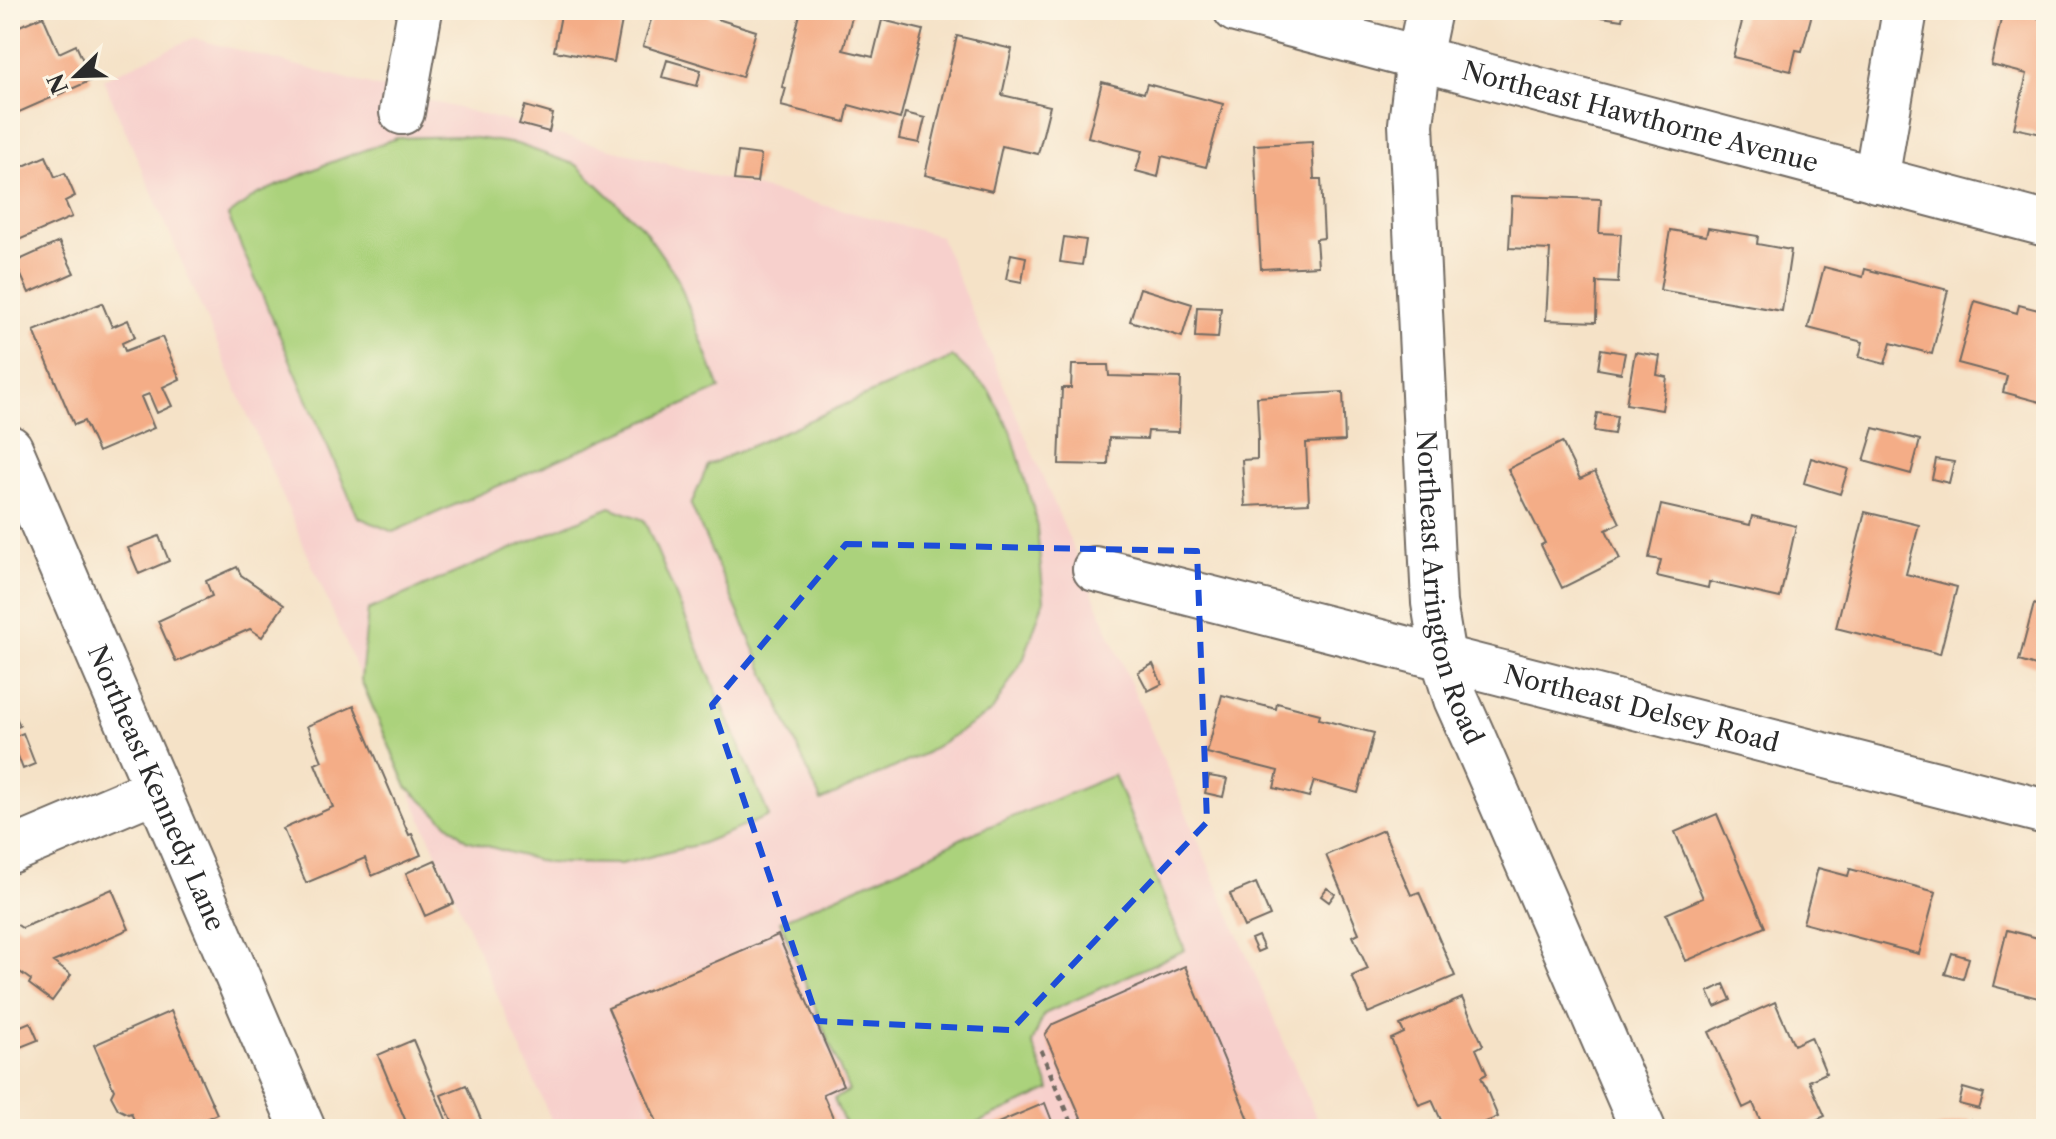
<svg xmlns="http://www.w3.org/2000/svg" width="2056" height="1139" font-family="'Libre Caslon Text',serif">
  <rect width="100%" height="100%" fill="#fcf5e5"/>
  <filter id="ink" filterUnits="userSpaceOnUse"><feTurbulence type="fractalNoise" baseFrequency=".0125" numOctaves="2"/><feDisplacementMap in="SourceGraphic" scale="16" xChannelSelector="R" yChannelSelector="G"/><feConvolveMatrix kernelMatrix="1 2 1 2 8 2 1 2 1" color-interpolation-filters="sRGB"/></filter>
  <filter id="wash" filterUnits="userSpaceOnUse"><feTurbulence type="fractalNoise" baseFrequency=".006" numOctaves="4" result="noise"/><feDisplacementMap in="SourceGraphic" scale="32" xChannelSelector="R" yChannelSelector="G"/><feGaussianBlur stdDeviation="1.8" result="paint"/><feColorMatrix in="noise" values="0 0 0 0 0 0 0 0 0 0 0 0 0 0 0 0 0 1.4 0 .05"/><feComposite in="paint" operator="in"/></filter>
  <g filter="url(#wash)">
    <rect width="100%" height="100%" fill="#f5e2c7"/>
    <!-- built -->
    <path fill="#f7d0cc" d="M193 38 940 236 1321 1129H555L103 79Z"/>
    <!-- green -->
    <path fill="#abd27c" stroke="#6b7e54" stroke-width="2" d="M461 136 517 144 577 165 643 228 677 277 720 389 393 532 358 517 228 216 256 195 324 165 397 138Z
      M953 357 989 390 1012 434 1036 518 1044 600 1024 658 992 711 924 754 821 801 691 505 708 465Z
      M610 507 644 520 769 816 700 844 621 864 547 863 466 840 407 787 361 680 368 610Z
      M1114 775 1185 950 1044 1014 1032 1043 1050 1090 964 1129H847L834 1099 849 1091 780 921 930 855 966 836Z"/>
    <g id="blocks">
      <!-- building -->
      <path fill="#f4ad87" d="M544 10H624L614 62 554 51 561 15 544 11Z
        M654 10H710L708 16 756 31 742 77 643 46Z
        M801 10H854L843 50 873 57 882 20 923 30 900 119 849 105 845 122 781 106 786 88 782 87Z
        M1570 10H1624L1622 20 1569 12Z
        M1745 10H1813L1802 51 1796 50 1791 71 1733 57Z
        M2003 10 2046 20V135L2014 128 2027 74 1991 65Z
        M43 16 59 53 76 45 92 80 10 116V30Z
        M957 36 1012 49 1002 95 1050 106 1038 154 1002 146 992 191 925 175Z
        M667 60 701 70 697 86 662 77Z
        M1102 82 1144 93 1147 84 1223 104 1206 167 1162 156 1158 177 1136 171 1142 151 1088 137Z
        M525 106 553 114 549 132 519 124Z
        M905 113 925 118 919 143 899 139Z
        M1312 142 1314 179H1321L1324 238 1316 239 1318 266 1261 269 1254 145Z
        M738 152 761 155 757 182 734 180Z
        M46 156 55 177 65 173 75 196 65 201 72 217 14 242 10 234V172Z
        M1512 196 1601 199 1599 233 1621 234 1618 283 1597 282 1596 322 1546 320 1550 250 1509 248Z
        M1708 228 1758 236 1757 244 1791 250 1782 311 1660 290 1670 230 1706 236Z
        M1064 237 1086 240 1082 265 1060 262Z
        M59 242 74 273 29 293 15 262Z
        M1011 254 1026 257 1022 282 1006 279Z
        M1824 267 1863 277 1865 269 1948 290 1932 354 1891 343 1885 364 1859 357 1863 342 1808 328Z
        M1140 288 1192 304 1182 337 1130 321Z
        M1975 301 2017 313 2019 305 2046 312V394L2044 403 2003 392 2007 376 1958 363Z
        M102 303 112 327 128 320 135 337 122 343 125 351 162 337 180 379 163 387 172 406 157 413 149 394 141 397 154 428 98 452 84 421 74 425 34 331Z
        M1197 307 1221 308 1218 338 1195 337Z
        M1601 349 1625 353 1621 373 1598 369Z
        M1635 352 1660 356 1657 375 1667 377 1662 410 1626 404Z
        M1072 365H1108L1109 376 1181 378 1179 432 1148 431 1147 439 1109 438 1108 465 1059 464 1062 388H1071Z
        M1343 392 1345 441 1306 443 1309 503 1245 506 1242 460 1257 459V440H1259L1257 397Z
        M1597 413 1617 416 1614 434 1594 431Z
        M1874 428 1920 440 1911 474 1864 461Z
        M1562 442 1580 479 1595 472 1620 523 1606 530 1620 559 1562 588 1541 545 1545 543 1508 469Z
        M1811 458 1848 469 1840 494 1804 483Z
        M1936 459 1954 462 1949 483 1932 479Z
        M1661 505 1750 525 1752 516 1796 526 1780 598 1709 582 1708 588 1657 576 1661 560 1649 558Z
        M1865 512 1919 525 1906 574 1957 587 1940 654 1836 628Z
        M159 536 169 561 139 574 128 548Z
        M237 567 241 575 284 605 262 637 250 629 176 662 158 621 212 596 206 581Z
        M2034 604 2046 608V669L2019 661Z
        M1153 664 1162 684 1148 691 1138 672Z
        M1222 695 1276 709 1277 703 1320 714 1319 719 1374 733 1358 793 1314 781 1309 797 1274 788 1278 771 1207 753Z
        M10 704 20 726 10 730Z
        M354 706 409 835 412 834 421 855 372 876 365 858 306 883 283 829 333 807 315 764 322 761 307 726Z
        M23 733 35 764 23 769 11 738Z
        M1209 776 1227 779 1223 797 1205 793Z
        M1717 814 1765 927 1686 961 1666 914 1703 898 1675 832Z
        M1383 830 1411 895 1419 892 1455 976 1368 1013 1352 976 1368 969 1353 936 1359 933 1326 855Z
        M435 860 454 903 425 916 406 873Z
        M1818 868 1848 876 1850 869 1936 892 1919 954 1803 923Z
        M1256 883 1270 916 1244 927 1230 894Z
        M1327 888 1335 894 1329 902 1321 896Z
        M112 889 129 929 53 962 71 975 52 1001 29 984 31 980 10 965V920L22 928Z
        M2007 930 2046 940V1000L1993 986Z
        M778 935 843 1085 823 1094 838 1129H660L608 1008Z
        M1258 936 1264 949 1257 952 1251 939Z
        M1952 953 1969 958 1963 979 1945 974Z
        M1185 966 1253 1129H1086L1045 1035 1053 1024Z
        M1724 984 1731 1000 1715 1007 1708 992Z
        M1462 998 1483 1045 1476 1049 1487 1074 1481 1077 1498 1117 1469 1129H1445L1432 1100 1419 1105 1391 1039 1404 1033 1400 1025Z
        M1775 1002 1794 1045 1811 1037 1826 1073 1809 1081 1825 1116 1796 1129H1764L1753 1103 1743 1108 1709 1032Z
        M171 1011 217 1114 183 1129H138L131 1113 128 1114 118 1109 111 1096 114 1090 94 1045Z
        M30 1022 38 1040 18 1048 11 1030Z
        M413 1040 450 1129H409L378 1055Z
        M466 1085 485 1129H455L441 1095Z
        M1963 1088 1984 1094 1979 1109 1959 1104Z
        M1045 1103 1055 1129H984Z
        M1970 1120 1974 1129H1934V1128Z"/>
    </g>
  </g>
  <g filter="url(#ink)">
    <use href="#blocks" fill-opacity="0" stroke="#726b62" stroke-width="2"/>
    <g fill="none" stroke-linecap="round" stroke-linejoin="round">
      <defs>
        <g id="minor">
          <path id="s1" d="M1236 10 2046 224"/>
          <path id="s2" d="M1429 10 1419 58 1411 124 1434 603 1443 657 1456 699 1473 737 1643 1129"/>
          <path d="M402 112 420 10"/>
          <path d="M1876 180 1905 10"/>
          <path id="s3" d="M10 448 303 1129"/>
          <path id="s4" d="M1095 569 2046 812"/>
          <path d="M10 851 157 789"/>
        </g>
      </defs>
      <!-- minor casing -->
      <use href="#minor" stroke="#726b62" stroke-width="48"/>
      <!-- path -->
      <path stroke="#726b62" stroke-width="5" stroke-dasharray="6 6" stroke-linecap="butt" d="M1041 1050 1074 1129"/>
      <!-- minor -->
      <use href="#minor" stroke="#fff" stroke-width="44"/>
    </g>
  </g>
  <!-- marked area -->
  <path fill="none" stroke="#1d4ed8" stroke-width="6" stroke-dasharray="16 10" stroke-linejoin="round" d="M846 544 1197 551 1207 822 1011 1030 818 1021 712 705Z"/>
  <g text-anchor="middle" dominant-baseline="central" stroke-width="6" stroke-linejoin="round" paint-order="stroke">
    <!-- street labels -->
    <g font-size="26" fill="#2b2b2b" stroke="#fcf5e5">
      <text stroke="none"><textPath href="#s1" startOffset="418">Northeast Hawthorne Avenue</textPath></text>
      <text stroke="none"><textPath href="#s2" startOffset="582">Northeast Arrington Road</textPath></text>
      <text stroke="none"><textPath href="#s4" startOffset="564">Northeast Delsey Road</textPath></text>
      <text stroke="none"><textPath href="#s3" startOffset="370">Northeast Kennedy Lane</textPath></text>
    </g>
  </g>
  <!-- margin -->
  <rect width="2056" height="1139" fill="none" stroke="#fcf5e5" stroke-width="40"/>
  <!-- north arrow -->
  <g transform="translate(76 76) rotate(247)" stroke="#fcf5e5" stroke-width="6" paint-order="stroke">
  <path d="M0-6L14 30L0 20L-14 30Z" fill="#2b2b2b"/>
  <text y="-12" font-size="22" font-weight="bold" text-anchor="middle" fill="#2b2b2b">N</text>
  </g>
</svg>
